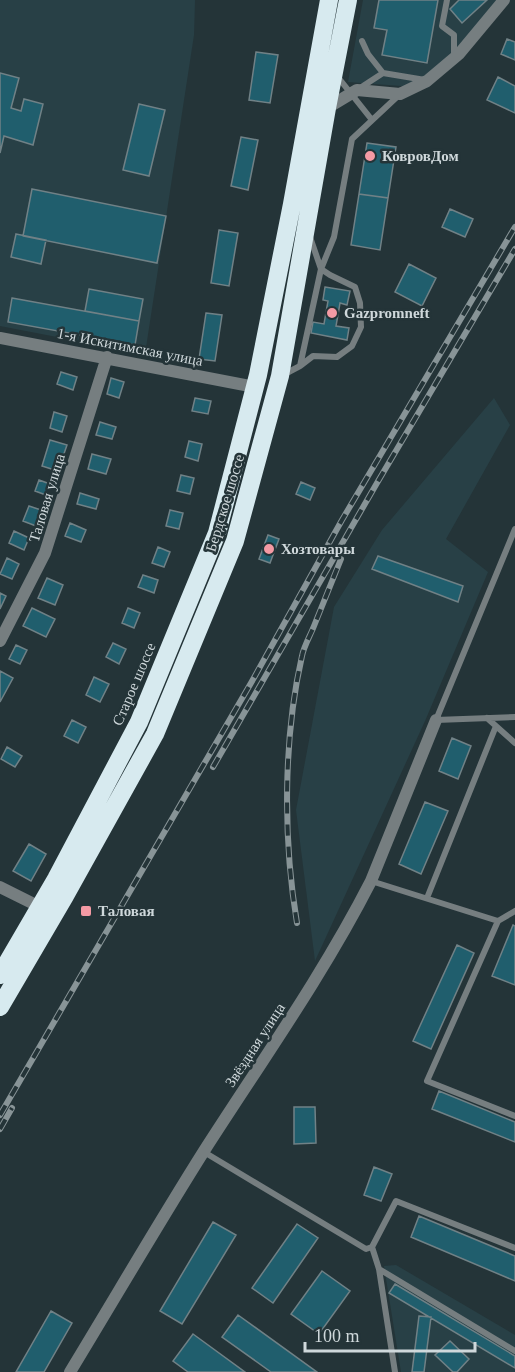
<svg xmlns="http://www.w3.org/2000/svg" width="515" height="1372" font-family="Georgia,serif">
  <rect width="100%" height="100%" fill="#243438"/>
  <!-- built -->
  <path fill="#284046" d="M0 0H195L194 35 145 354 0 326Z
    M363 0H509L428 88 348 82Z
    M494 398 510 425 446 539 488 572 425 721 315 961 296 810 334 607 382 530Z
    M396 1265 515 1335V1372H401L384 1266Z"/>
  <!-- building -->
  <path fill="#205e6d" stroke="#708186" stroke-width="1.5" d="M379 0H438L427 63 382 55 387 30 374 28Z
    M459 0H487L462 23 450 9Z
    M507 39 515 42V60L501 54Z
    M256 52 278 55 270 103 249 100Z
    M0 73 19 78 11 108 21 111 24 99 43 104 33 145 4 136 0 153Z
    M498 77 515 86V113L487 100Z
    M139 104 165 110 149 176 123 170Z
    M241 137 258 140 248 190 231 186Z
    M367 143 396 147 388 198 359 194Z
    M32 189 166 216 157 263 23 236Z
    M359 194 388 198 380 250 351 245Z
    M450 209 473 219 465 237 442 227Z
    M219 230 238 233 229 286 211 283Z
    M16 234 46 240 41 264 11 257Z
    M409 264 436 278 422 306 395 292Z
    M325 287 350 291 347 305 340 303 336 326 349 328 347 340 311 333 313 322 324 324 328 301 323 300Z
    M89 289 143 299 139 321 85 311Z
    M12 298 139 321 135 345 8 322Z
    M206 313 222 315 215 361 199 359Z
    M61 372 77 377 73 390 57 384Z
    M111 378 124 382 119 398 107 394Z
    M195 398 211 401 208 414 192 411Z
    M54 412 67 416 62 432 50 428Z
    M100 422 116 427 112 439 96 435Z
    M50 440 67 445 58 471 42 466Z
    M189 441 202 444 198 461 185 457Z
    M92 454 111 459 106 474 88 469Z
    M181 475 194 478 190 494 177 491Z
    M39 480 50 484 46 495 35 491Z
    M301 482 315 488 310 500 296 494Z
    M80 493 99 499 96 509 77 504Z
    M29 506 41 510 36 526 23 521Z
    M170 510 183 513 179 529 166 526Z
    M70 523 86 530 81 542 65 536Z
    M14 531 29 538 24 550 9 543Z
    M268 535 279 539 270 563 259 559Z
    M158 547 170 552 164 567 152 563Z
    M378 556 463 586 458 602 372 569Z
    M7 558 19 564 12 579 0 574Z
    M143 575 158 580 154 593 138 587Z
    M47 578 63 585 55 605 38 598Z
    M0 593 6 596 0 609Z
    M32 608 55 619 46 637 23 626Z
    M128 608 140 613 134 628 122 623Z
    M113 643 126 649 119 664 106 657Z
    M16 645 27 650 20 664 9 659Z
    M0 671 13 678 0 702Z
    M94 677 109 684 100 702 86 695Z
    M72 720 86 727 78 743 64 736Z
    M452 738 471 746 458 779 439 771Z
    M7 747 22 756 15 767 1 759Z
    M425 802 448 811 421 874 399 864Z
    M29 844 46 854 31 881 13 871Z
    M513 925 515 926V985L492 976Z
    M457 945 474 953 431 1049 413 1041Z
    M439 1091 515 1122V1142L432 1109Z
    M294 1107H315L316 1143 294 1144Z
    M374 1167 392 1174 381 1201 364 1195Z
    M419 1216 515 1256V1281L411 1237Z
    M213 1222 236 1235 182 1324 160 1311Z
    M297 1224 318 1238 273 1303 252 1288Z
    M322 1271 350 1291 319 1334 291 1314Z
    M395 1284 515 1356V1368L389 1293Z
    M51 1311 72 1323 44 1372H16Z
    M238 1315 317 1372H271L222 1337Z
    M419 1316 431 1317 424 1372H412Z
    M193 1334 245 1372H188L173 1361Z
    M450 1341 469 1359 457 1372H453L435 1355Z"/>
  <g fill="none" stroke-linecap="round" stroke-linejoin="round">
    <!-- lane -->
    <path stroke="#767e80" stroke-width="6" d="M447 0 442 26 454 35V57
      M362 41 368 54 383 73
      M337 76 372 120
      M360 88 383 73 425 80
      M300 366 313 356 337 357 352 346 361 327 360 303 355 287 330 275 321 269 334 237 352 139 399 95
      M283 375 300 366 321 269 310 237
      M515 529 436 720 515 717
      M487 718 515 743
      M371 881 498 921 515 911
      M427 898 496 726
      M498 921 427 1081 515 1116
      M204 1152 366 1249 372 1247 396 1201 515 1248
      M372 1247 379 1269 515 1351
      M379 1269 395 1372"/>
    <!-- street -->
    <path stroke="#767e80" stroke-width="12" d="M327 108 357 90 400 94 427 81 459 54 504 0
      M0 338 255 387
      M0 641 45 553 107 357
      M0 887 40 907
      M70 1372C115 1298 158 1224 204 1151 261 1062 323 975 371 881L436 720"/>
    <!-- highway -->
    <path stroke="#d7eaef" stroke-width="18" d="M0 975 56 879 139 722 217 533 258 375 292 204 329 0
      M0 1007 65 896 155 734 235 541 280 376 327 108 348 0"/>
    <defs>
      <path id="rail" d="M213 767 377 483 515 249
        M297 923C283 840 283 739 302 656 304 646 310 636 314 626 323 604 332 581 341 559
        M0 1115 251 683 342 520 515 227
        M0 1129 12 1108"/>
    </defs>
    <!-- rail casing -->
    <use href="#rail" stroke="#889497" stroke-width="6"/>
    <!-- rail -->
    <use href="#rail" stroke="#243438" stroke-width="4" stroke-dasharray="11" stroke-linecap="butt"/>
  </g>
  <!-- markers -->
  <g fill="#f49aa4" stroke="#243438" stroke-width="2">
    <circle cx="370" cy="156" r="6"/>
    <circle cx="332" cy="313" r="6"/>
    <circle cx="269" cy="549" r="6"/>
    <rect x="80" y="905" width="12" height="12" rx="3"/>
  </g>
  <g text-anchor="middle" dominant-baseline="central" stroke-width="5" stroke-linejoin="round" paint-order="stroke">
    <!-- poi labels -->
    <g font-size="15" font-weight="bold" fill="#cfd8db" stroke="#243438" text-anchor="start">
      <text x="382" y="156">КовровДом</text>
      <text x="344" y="313">Gazpromneft</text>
      <text x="281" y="549">Хозтовары</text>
      <text x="98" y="911">Таловая</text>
    </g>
    <!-- street labels -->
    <g font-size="15" fill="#cfd8db" stroke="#243438">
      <text transform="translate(130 347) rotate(11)">1-я Искитимская улица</text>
      <text transform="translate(47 498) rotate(-73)">Таловая улица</text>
      <text transform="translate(225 503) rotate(-73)">Бердское шоссе</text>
      <text transform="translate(134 684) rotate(-67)">Старое шоссе</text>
      <text transform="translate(255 1045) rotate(-57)">Звёздная улица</text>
    </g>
  </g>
  <!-- scale -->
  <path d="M305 1342v9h170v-9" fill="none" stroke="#cfd8db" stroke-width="3"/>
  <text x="314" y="1342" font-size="18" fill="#cfd8db" stroke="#243438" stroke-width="4.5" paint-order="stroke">100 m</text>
</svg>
